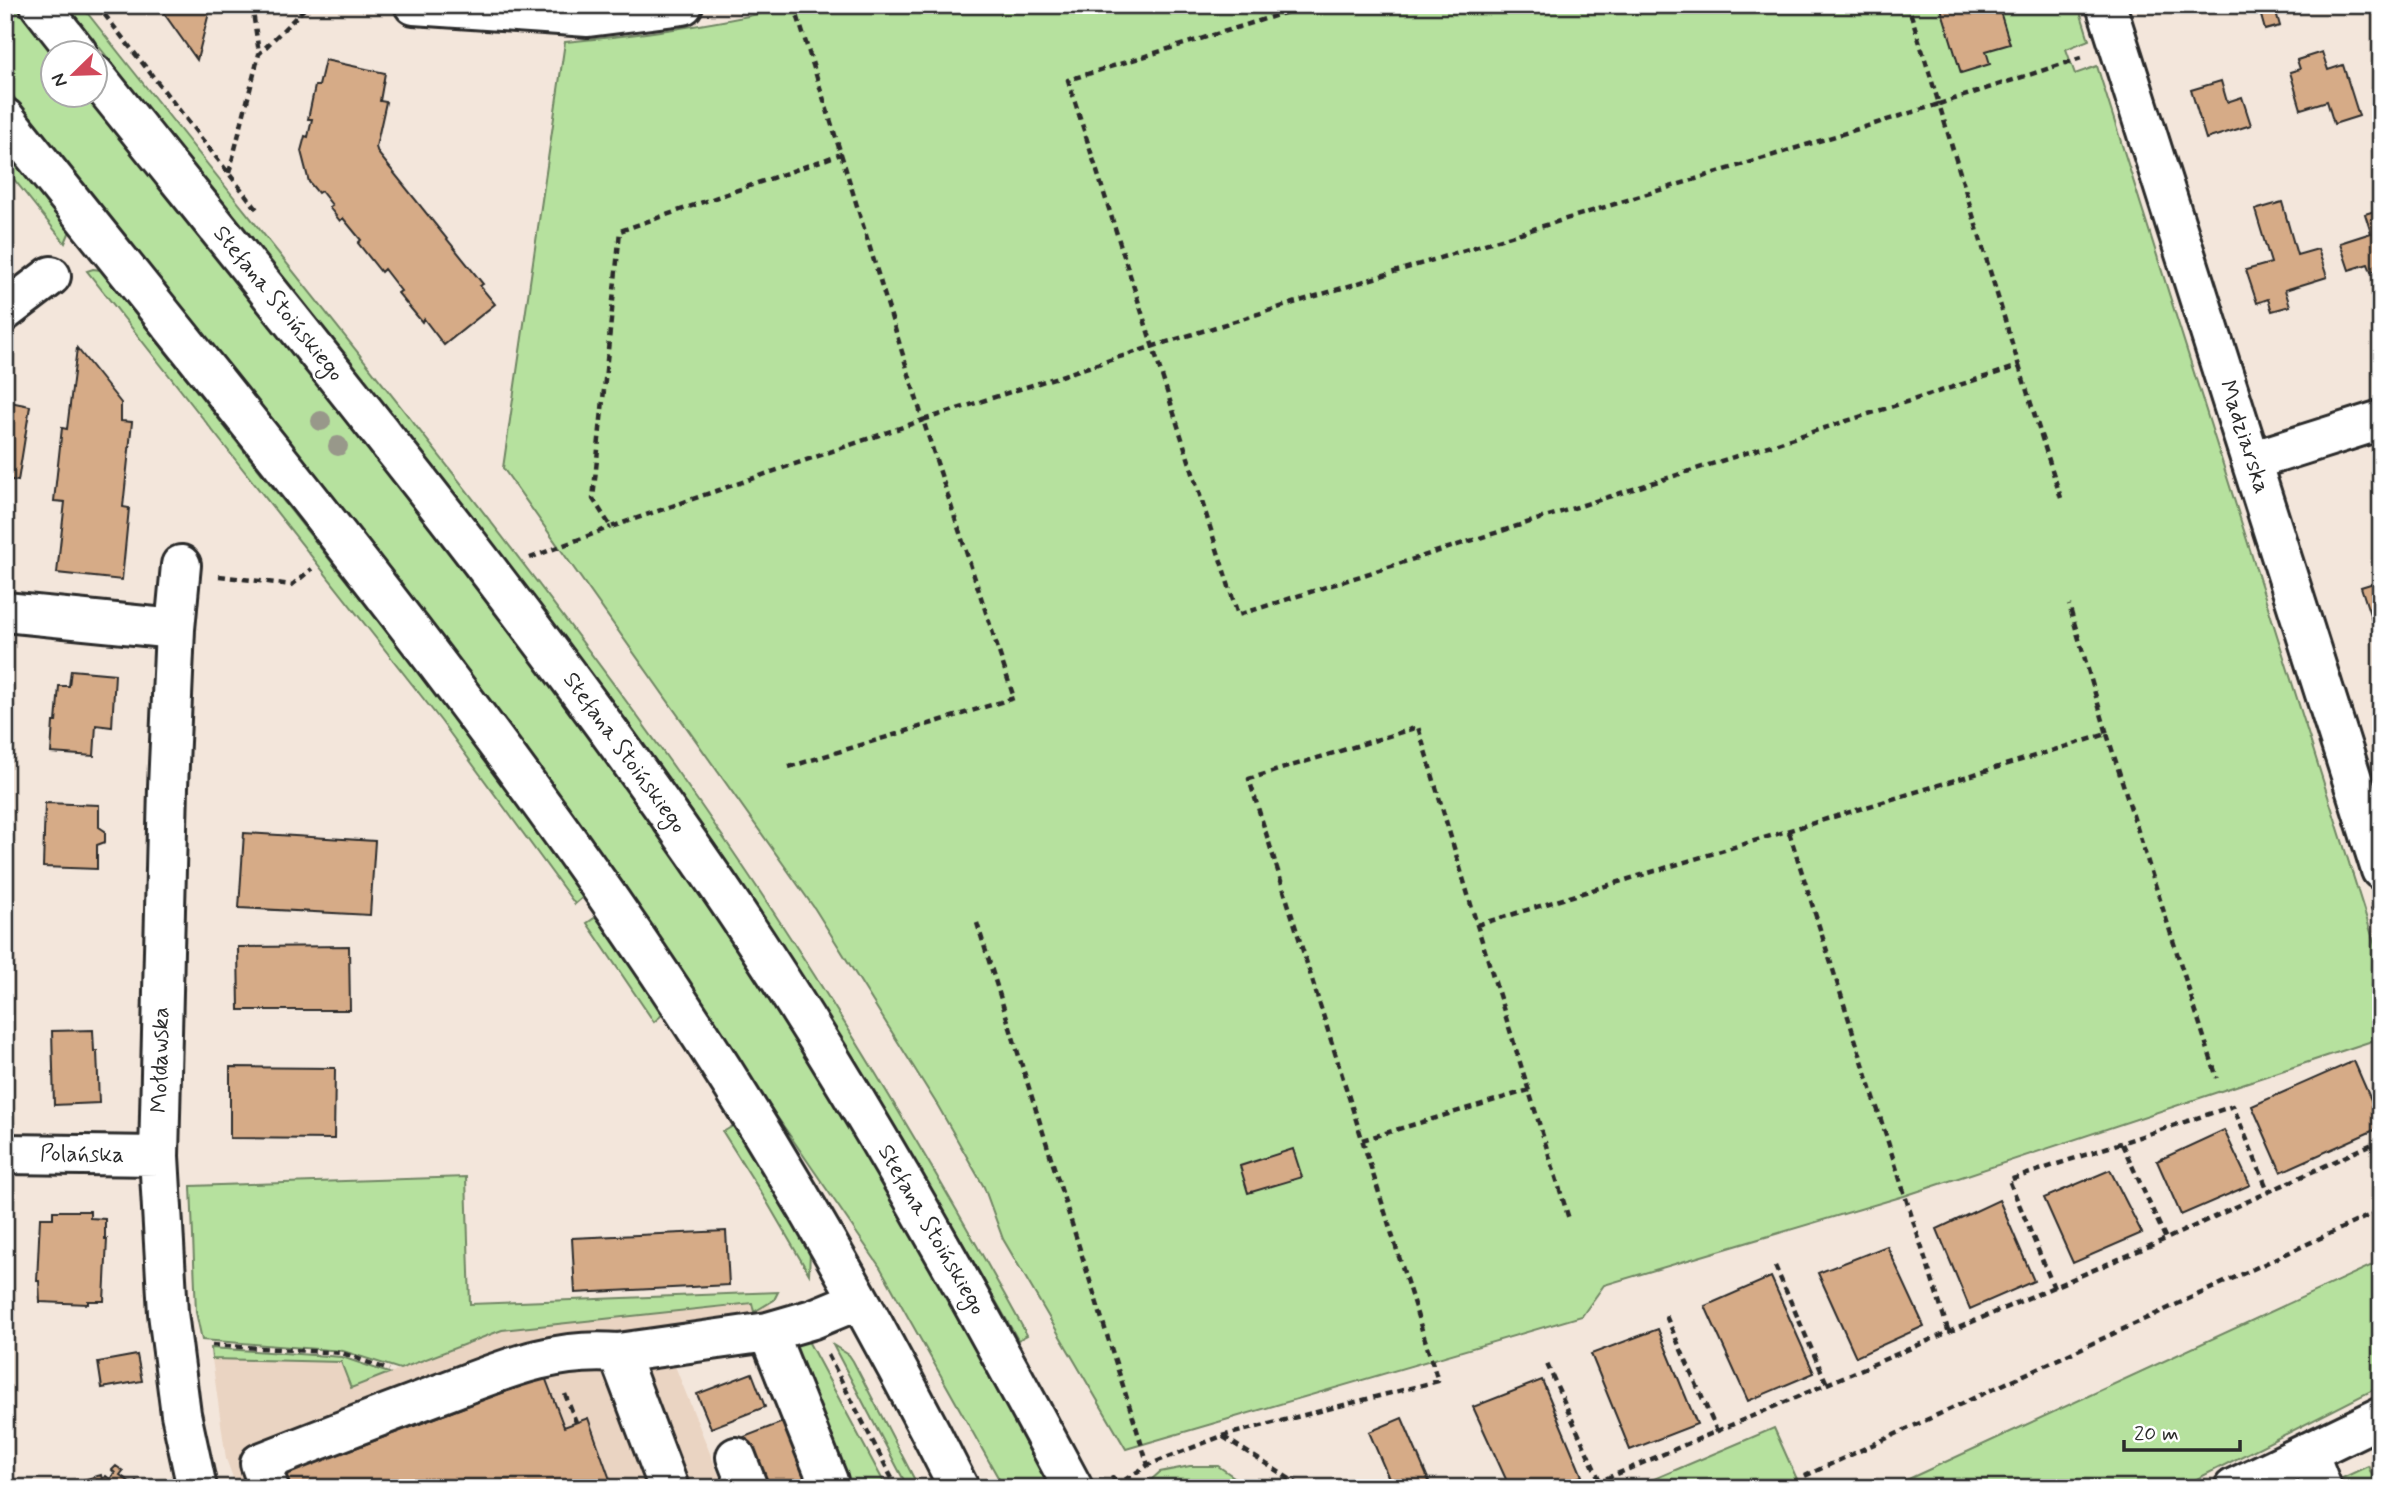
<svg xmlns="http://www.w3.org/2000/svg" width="2386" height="1493" font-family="Mynerve,sans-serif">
  <rect width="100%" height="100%" fill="#f3e6db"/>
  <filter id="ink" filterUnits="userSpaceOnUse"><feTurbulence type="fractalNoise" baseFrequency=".0143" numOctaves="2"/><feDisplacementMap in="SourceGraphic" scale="14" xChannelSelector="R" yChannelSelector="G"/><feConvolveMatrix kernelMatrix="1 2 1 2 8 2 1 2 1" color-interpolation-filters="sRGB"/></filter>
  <g filter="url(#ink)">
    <!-- built -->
    <path fill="#ead4c2" d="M753 1303 754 1312 770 1304 787 1350 675 1366 724 1488H237L226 1459 212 1359 341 1362 351 1388 502 1330Z
      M2381 1460V1488H2378L2368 1466Z"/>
    <!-- green -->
    <path fill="#b6e19e" stroke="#708664" stroke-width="2" d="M5 5H15L53 52 52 94 86 95C296 360 513 621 703 900 832 1089 944 1287 1051 1488H1004L880 1267 771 1108 592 840 402 584 5 86Z
      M66 5H81C281 259 488 507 676 770 805 950 920 1141 1027 1335L1018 1340C918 1163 814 987 698 820 581 653 454 494 327 335 240 225 153 115 66 5Z
      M798 5H2078L2089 40 2066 49 2075 74 2097 66 2381 964V1038L1904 1196 1604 1285 1582 1316 1126 1449 1003 1239 984 1187 938 1106 815 909 503 468 565 42C643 35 721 24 798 5Z
      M5 149 70 231 65 243 5 168Z
      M93 269 101 270 408 659 512 797 583 897 575 904 441 721 87 271Z
      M596 917 663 1014 654 1022 587 923Z
      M733 1126 804 1242 810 1252 809 1274 767 1202 723 1132Z
      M466 1177 470 1304 778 1292 774 1300 754 1312 752 1303 502 1330 400 1369 343 1351 202 1340 196 1312 191 1186Z
      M2381 1261V1386L2179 1488H1889Z
      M808 1341 887 1488H845L791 1345Z
      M833 1345 849 1355 853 1361 919 1488H908Z
      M211 1348 342 1357 389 1373 351 1388 341 1362 212 1359Z
      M1774 1428 1801 1488H1633Z
      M1190 1466H1218L1250 1488H1142L1160 1472Z
      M2368 1466 2378 1488H2321Z"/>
    <!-- building -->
    <path fill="#d6ab87" stroke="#2b2b2b" stroke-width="2" d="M158 5H211L197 60Z
      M1940 5H1998L2010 44 1986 51 1990 64 1961 73Z
      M2258 5H2274L2280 26 2265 30Z
      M2322 52 2328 70 2343 65 2359 116 2334 124 2327 101 2301 109 2290 72 2300 69 2297 60Z
      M325 60 385 73 380 101 386 102 376 147 378 153 483 284 480 286 495 304 444 345 424 319 422 322 398 293 401 291 384 269 381 272 358 243 361 240 343 218 340 221 329 207 332 205 321 191 318 193 309 182 301 151 305 136 308 137 312 119H308L315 86H319Z
      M2221 81 2227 102 2242 97 2251 125 2206 139 2191 90Z
      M2282 202 2297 255 2318 249 2327 277 2285 290 2290 306 2272 311 2268 299 2257 303 2246 270 2271 263 2255 210Z
      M2381 209V269L2371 272 2368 264 2349 270 2340 243 2371 233 2365 214Z
      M5 260 11 266 10 276 5 280Z
      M77 348 121 403V421L132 422 123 507 129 508 122 580 57 573 65 502 54 501 62 428 67 429Z
      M5 401 30 406 18 481 5 479Z
      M2380 581 2381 621 2373 624 2361 587Z
      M71 670 115 674 112 727 96 725 94 756 51 753 53 722H56L59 686H69Z
      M45 803 99 805V827L105 831V842L97 845V869L43 867Z
      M244 833 375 841 370 915 239 908Z
      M349 946 350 1010H239L238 947Z
      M93 1030 94 1051H97L99 1103 54 1105 52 1031Z
      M2354 1061 2381 1123V1127L2281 1172 2252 1106Z
      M230 1067 335 1068 334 1139 230 1138Z
      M2224 1130 2250 1185 2181 1215 2157 1161Z
      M1293 1149 1302 1177 1248 1193 1240 1166Z
      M2110 1170 2142 1233 2073 1263 2044 1198Z
      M1999 1200 2034 1281 1970 1309 1937 1229Z
      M53 1211H90V1218L105 1219V1239H107L104 1301H88V1304L40 1302 39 1281H37L40 1218H53Z
      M726 1231 729 1285 575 1293 572 1238Z
      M1887 1246 1924 1326 1856 1357 1818 1273Z
      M1771 1277 1814 1373 1748 1401 1705 1306Z
      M1658 1329 1697 1424 1630 1450 1591 1354Z
      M137 1355 142 1381 102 1388 98 1362Z
      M752 1373 765 1407 711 1428 697 1394Z
      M545 1377 564 1427 588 1418 613 1488H284L280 1476Z
      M1542 1380 1582 1476 1552 1488H1510L1473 1407Z
      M1402 1418 1432 1488H1393L1369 1432Z
      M783 1422 788 1435 810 1488H764L744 1437Z
      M116 1466 123 1471 120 1475 134 1485 136 1481 144 1486 143 1488H104L102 1479 106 1476 110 1479 115 1473 112 1470Z
      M101 1475 104 1488H73L72 1483Z"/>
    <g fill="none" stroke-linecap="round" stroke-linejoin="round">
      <defs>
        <path id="minor" d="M40 5 77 52
          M414 5 588 17 683 5
          M2106 5 2381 870
          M94 74C307 340 524 603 717 884 849 1077 963 1282 1073 1488
          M5 118C197 359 394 597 573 848 717 1049 848 1266 959 1488
          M5 311 51 276
          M2251 461 2381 420
          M181 565 175 629 168 787 159 1156 168 1313 181 1414 197 1488
          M5 612 175 629
          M5 1154 159 1156
          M768 1332 828 1481
          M2308 1452 2322 1488
          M736 1457 748 1488
          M269 1488 260 1463C318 1440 375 1418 434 1396 497 1373 549 1347 618 1353
          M669 1488 618 1353 768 1332 813 1319 859 1300
          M2234 1488 2381 1417"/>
      </defs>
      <!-- minor casing -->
      <use href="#minor" stroke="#2b2b2b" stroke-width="44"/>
      <!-- path -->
      <path stroke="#2b2b2b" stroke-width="4.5" stroke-dasharray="7 5" stroke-linecap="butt" d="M97 5 259 212
        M252 5 259 53
        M794 5 841 154
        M1310 5 1068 80 1238 615 2019 366 1939 104 2081 58
        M841 154 923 420 611 527 593 499 620 231Z
        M229 173 259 54 308 5
        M2019 366 2061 498
        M530 558 611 527
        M219 576 292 585 312 569
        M2107 734 2217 1078
        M789 767 1014 698 923 420 1154 346 1939 104 1908 5
        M1789 832 1949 1333
        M2372 907 2381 936
        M977 923 1148 1465
        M1477 925 2107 734 2069 605
        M1362 1140 1529 1090
        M2122 1144 2166 1239
        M1775 1266 1827 1384
        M2054 1288 2009 1180 2233 1106 2269 1193
        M1666 1316 1717 1431
        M212 1345 342 1353 389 1370
        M828 1355 897 1488
        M1547 1364 1600 1481
        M565 1394 576 1422
        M1222 1436 1438 1381 1249 779 1418 727 1477 925 1569 1219
        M1112 1476 1118 1488
        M1805 1476 2381 1210
        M1115 1486 1148 1465 1222 1436 1304 1488
        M1584 1488 2166 1239 2381 1140"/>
      <!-- minor -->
      <use href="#minor" stroke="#fff" stroke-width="38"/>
    </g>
    <!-- trees -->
    <g fill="#98988a">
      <circle cx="321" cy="421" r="10"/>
      <circle cx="338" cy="446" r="10"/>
    </g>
  </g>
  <g text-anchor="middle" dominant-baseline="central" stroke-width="5" stroke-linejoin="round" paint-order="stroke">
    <!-- street labels -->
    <g font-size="23" fill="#2b2b2b" stroke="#fff">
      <text transform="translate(278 304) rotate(51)">Stefana Stoińskiego</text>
      <text transform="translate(2244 437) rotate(72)">Madziarska</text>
      <text transform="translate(624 753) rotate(54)">Stefana Stoińskiego</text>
      <text transform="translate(161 1060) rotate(-89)">Mołdawska</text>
      <text transform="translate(82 1155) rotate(1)">Polańska</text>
      <text transform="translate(931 1230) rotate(60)">Stefana Stoińskiego</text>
    </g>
  </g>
  <!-- margin -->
  <rect width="2386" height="1493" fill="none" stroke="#fff" stroke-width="28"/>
  <rect x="14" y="14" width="2358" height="1465" fill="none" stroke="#2b2b2b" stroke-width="2.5" filter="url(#ink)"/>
  <!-- north arrow -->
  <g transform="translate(74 74) rotate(247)"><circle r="33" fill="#ffffff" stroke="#aaaaaa" stroke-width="2"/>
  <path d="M0-5L12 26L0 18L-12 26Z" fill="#d1495b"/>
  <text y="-10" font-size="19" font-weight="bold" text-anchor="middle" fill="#2b2b2b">N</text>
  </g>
  <!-- scale -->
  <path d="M2124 1440v10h116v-10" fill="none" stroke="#2b2b2b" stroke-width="3.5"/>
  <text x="2134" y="1440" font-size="21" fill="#2b2b2b" stroke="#ffffff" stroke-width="5" paint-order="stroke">20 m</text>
</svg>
